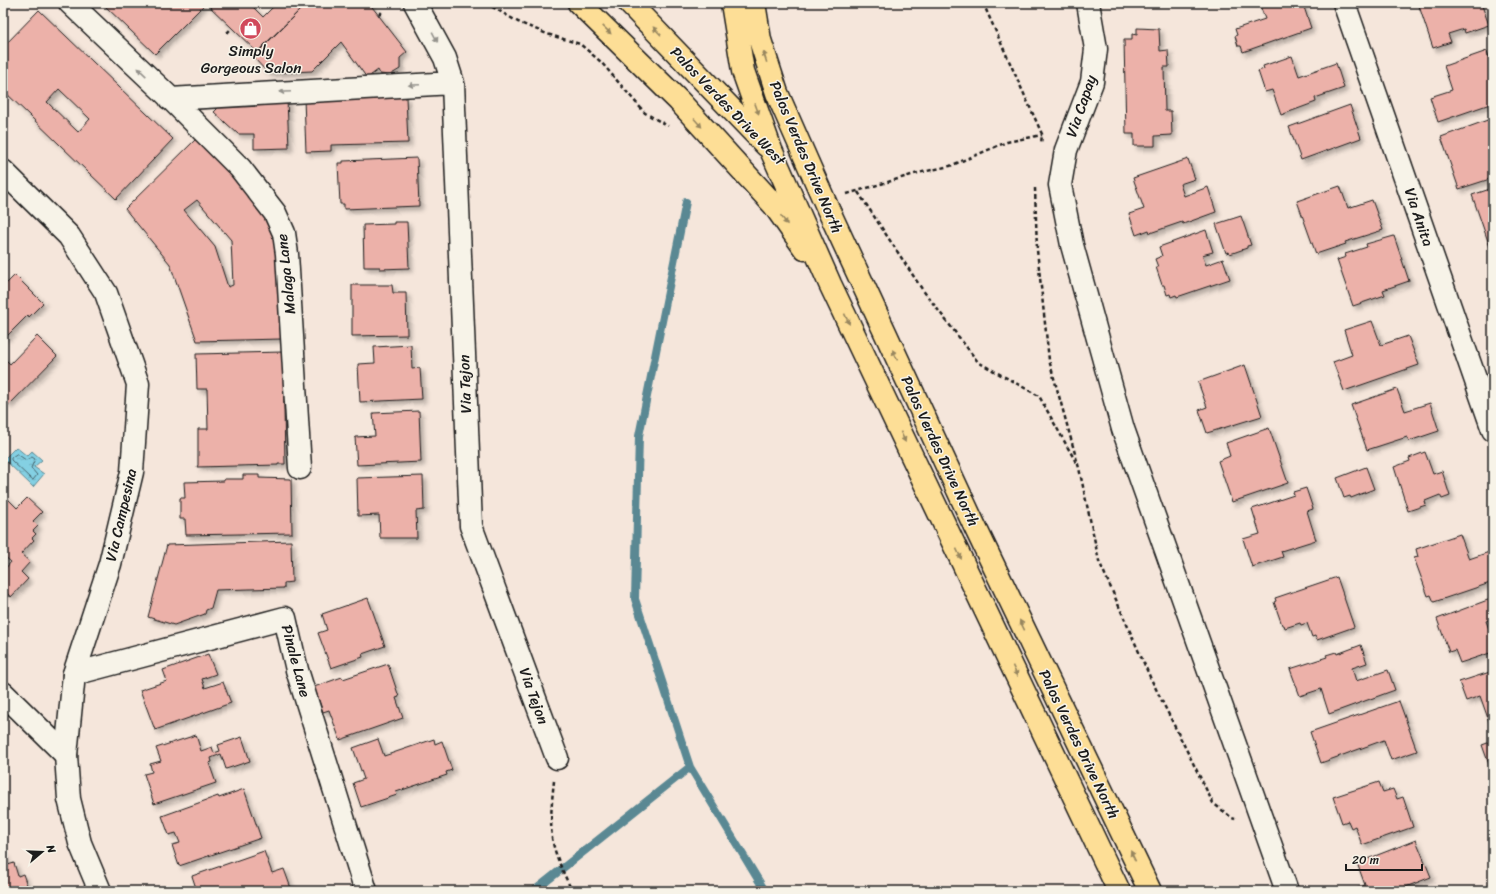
<svg xmlns="http://www.w3.org/2000/svg" width="1496" height="894" font-family="Sriracha,sans-serif">
  <defs>
    <pattern id="water-ripples" width="26" height="14" patternUnits="userSpaceOnUse"><rect width="26" height="14" fill="#84d0e3"/><path d="M2 4q2-2 4 0t4 0M15 11q2-2 4 0t4 0" fill="none" stroke="#71b2c2"/></pattern>
    <filter id="shadow"><feDropShadow dx="3.5" dy="3.5" stdDeviation="2" flood-color="#0004"/></filter>
  </defs>
  <rect width="100%" height="100%" fill="#f5e6db"/>
  <filter id="ink" filterUnits="userSpaceOnUse"><feTurbulence type="fractalNoise" baseFrequency=".025" numOctaves="2"/><feDisplacementMap in="SourceGraphic" scale="8" xChannelSelector="R" yChannelSelector="G"/><feConvolveMatrix kernelMatrix="1 2 1 2 8 2 1 2 1" color-interpolation-filters="sRGB"/></filter>
  <g filter="url(#ink)">
    <!-- water -->
    <path fill="url(#water-ripples)" stroke="#5a8893" d="M16 447 27 456 32 451 42 460 34 467 44 474 33 487 4 459Z"/>
    <g fill="none" stroke-linecap="round" stroke-linejoin="round">
      <!-- shore -->
      <path stroke="#46646c" stroke-width="1" d="M17 454 26 460 32 457 35 459 31 468 37 475 33 480 31 479 11 460V458Z"/>
      <!-- stream -->
      <path stroke="#5a8893" stroke-width="8" d="M686 202 639 436 635 599 690 767 765 891
        M534 891 690 767"/>
    </g>
    <!-- building -->
    <path fill="#ecb1a9" stroke="#1c1c1c" fill-rule="evenodd" filter="url(#shadow)" d="M106 3H206L155 54 104 5Z
      M210 3H249L263 17 277 3H307L257 52 208 5Z
      M307 3H369L407 52 400 58V69L390 75 380 74 378 70 367 78 341 42 312 71 268 73 253 57Z
      M1259 3H1300L1301 5 1303 4 1311 28 1243 52 1241 46H1238L1235 36 1237 35 1235 29 1265 19Z
      M1428 3H1481L1489 25 1465 33 1464 29 1448 34 1451 42 1433 48 1419 6Z
      M39 10 173 139 116 199 3 90V47ZM59 89 90 119 78 132 47 102Z
      M1137 28 1159 29 1160 51 1168 50 1169 67H1164L1165 111H1171L1172 135 1155 136V146H1134V134H1126L1124 40H1132V34L1137 35Z
      M1487 51 1493 69V103L1438 122 1430 97 1452 90 1444 66Z
      M1292 56 1299 76 1336 63 1344 88 1315 98 1316 102 1281 115 1272 90 1265 92 1258 71 1264 69 1263 66Z
      M406 97 408 143 331 145V151L306 152 304 99Z
      M287 99 289 148 254 149V134H238L214 112 222 104Z
      M1350 105 1361 138 1301 160 1289 127Z
      M1493 118V163H1492L1493 178 1459 189 1441 137Z
      M199 136 279 222 282 339 197 341 170 264 125 209ZM197 200 231 240 233 285 228 287 215 247 184 210Z
      M417 158 419 206 344 209V204H340L338 163H343V161Z
      M1188 159 1195 179 1180 184 1184 196 1208 187 1216 212 1183 224 1182 222 1150 233 1149 230 1136 235 1129 214 1144 209 1133 178Z
      M1340 186 1348 208 1372 200 1383 230 1345 242 1346 244 1316 254 1297 201Z
      M1493 188V249L1491 250 1472 195Z
      M1241 216 1251 245 1247 246V248L1230 254 1229 252 1226 253 1216 224Z
      M394 222H407L409 268 380 269V267H364L363 225 394 224Z
      M1206 230 1213 252 1202 255 1206 265 1223 259 1230 279 1177 297 1176 295 1171 297 1170 294 1167 295 1164 285H1162L1156 267H1158L1155 259 1162 256 1159 247Z
      M1394 236 1409 281 1383 290 1385 295 1353 306 1337 260 1346 257 1345 254 1367 247 1366 244Z
      M15 275 43 303 29 317 28 315 5 338 3 336V290L6 287 4 286Z
      M352 285H392L393 293H406L407 335 352 336Z
      M1372 321 1381 345 1408 336 1419 365 1344 391 1333 362 1352 355 1344 330Z
      M37 336 57 356 9 405 3 399V357L10 364Z
      M411 345 412 369 420 368 422 399 360 402 358 364 375 363 374 347Z
      M283 352 285 464H278V465L197 467 198 465V429H208L207 389H197L196 354Z
      M1245 365 1262 416 1207 433 1199 410 1207 407 1198 382Z
      M1397 389 1405 411 1430 403 1439 431 1409 441 1407 437 1367 450 1351 405Z
      M419 411 421 462 357 465 355 437 375 436 373 413Z
      M1269 428 1288 483 1232 502 1218 461 1230 456 1226 443Z
      M1425 452 1433 474 1442 471 1450 496 1442 499 1440 495 1425 501 1426 505 1408 511 1394 467 1410 461 1409 458Z
      M1366 467 1374 489 1351 498 1350 496 1344 498 1337 478Z
      M243 475H259V478L291 479 292 533 186 535 185 519H180V498H185L184 482 224 481V479H243Z
      M423 476 424 510 416 511 417 538H380L379 515 358 516 357 478Z
      M1306 488 1313 509 1307 511 1316 540 1281 551 1283 557 1252 567 1243 539 1260 534 1252 509 1294 495 1293 492Z
      M3 494 17 508 27 498 42 512 33 521 38 526 33 531 36 534 32 538 34 540 21 554 30 562 21 572 28 579 11 597 3 590V571L11 562 3 555Z
      M1460 534 1469 559 1492 551 1493 555V582L1434 602 1431 595 1428 596 1414 558 1418 557 1416 549Z
      M291 541 292 582 284 583V588L216 590 211 608 206 610 205 614 174 625 148 617 167 545Z
      M1337 577 1354 627 1317 640 1315 636 1312 637 1307 623 1301 625 1300 623 1285 628 1284 625H1282L1274 602 1276 601 1275 598Z
      M368 598 385 646 362 654 363 657 331 668 318 633 327 630 322 614Z
      M1493 598V618L1486 621 1490 632 1493 631V652L1460 663 1455 650 1449 652 1437 619Z
      M1361 645 1367 663 1352 668 1356 681 1388 670 1395 690 1329 714 1321 689 1300 696 1290 669 1327 657 1326 655 1336 652 1337 654Z
      M208 654 216 674 202 679 205 688 223 682 231 703 155 730 140 690 167 681 163 670Z
      M388 664 399 697 396 698 403 718 340 740 329 710 323 712 314 687 342 677 343 679Z
      M1493 671V723L1490 724 1480 696 1466 701 1459 682Z
      M1399 701 1417 751 1391 760 1384 740 1321 763 1310 732Z
      M196 735 201 751 212 747 214 753 220 751 218 745 242 737 250 761 226 769 221 754 211 758 212 762 209 763 216 783 154 804 144 774 152 772 150 764 161 761 156 748Z
      M378 739 384 756 434 739 435 744 442 741 452 770 446 772 447 775 396 792 397 795 361 807 353 783 364 779 353 748Z
      M1493 741V769L1491 770 1482 745Z
      M1379 782 1383 792 1393 789 1397 799 1403 797 1413 827 1362 845 1355 826 1351 828 1348 821 1342 823 1333 797Z
      M244 789 261 838 179 866 172 845 180 843 176 833 169 835 162 816 218 796 219 798Z
      M1416 840 1431 877 1398 890V891H1357L1356 889 1365 885 1357 863Z
      M3 850 8 865 14 863 18 876 23 874 29 891H3Z
      M264 851 272 873 284 869 292 891H197L192 876Z"/>
    <g fill="none" stroke-linecap="round" stroke-linejoin="round">
      <defs>
        <path id="street" d="M70 3 166 94 240 168 275 213 284 233 287 254 300 468
          M415 3 445 58 453 83 471 526 557 758
          M1088 3 1096 49 1092 82 1066 150 1060 185 1072 245 1123 429 1287 891
          M1344 3 1493 430
          M170 99 453 83
          M74 674 285 618 297 670 366 891
          M3 693 66 755"/>
        <path id="secondary" d="M3 171 69 236 106 293 138 384 132 472 110 564 74 674 66 755 69 799 80 843 100 891"/>
        <path id="primary" d="M579 3 679 101 774 205 805 249
          M629 3 766 145
          M732 3 743 71 771 150 830 284 1119 891
          M754 3 760 40 777 93 828 209 976 529 1150 891"/>
      </defs>
      <!-- street casing -->
      <use href="#street" stroke="#1c1c1c" stroke-width="25"/>
      <!-- secondary casing -->
      <use href="#secondary" stroke="#1c1c1c" stroke-width="25"/>
      <!-- primary casing -->
      <use href="#primary" stroke="#1c1c1c" stroke-width="25"/>
      <!-- path -->
      <path stroke="#1c1c1c" stroke-width="2.5" stroke-dasharray="4 3" stroke-linecap="butt" d="M486 3 518 22 547 34 580 44 601 62 645 113 668 126
        M983 3 1042 134 1041 144
        M379 15 383 11
        M227 33 232 28
        M1035 188 1037 250 1049 360 1079 468 1099 561 1150 677 1213 803 1232 818 1235 819
        M858 192 922 289 978 362 1039 396 1077 464
        M847 194 918 173 950 166 1007 142 1042 135
        M554 781C552 799 550 820 552 838 555 856 564 874 572 891"/>
      <!-- street -->
      <use href="#street" stroke="#f7f3e8" stroke-width="22"/>
      <!-- secondary -->
      <use href="#secondary" stroke="#f7f3e8" stroke-width="22"/>
      <!-- primary -->
      <use href="#primary" stroke="#fdde96" stroke-width="22"/>
    </g>
    <!-- one-way arrows -->
    <defs><path id="oneway-solid" d="M-6-.8H1V-3.2L6.5 0L1 3.2V.8H-6Z"/></defs>
    <g fill="#98875f">
      <use href="#oneway-solid" transform="translate(607 30) rotate(44)"/>
      <use href="#oneway-solid" transform="translate(657 31) rotate(-134)"/>
      <use href="#oneway-solid" transform="translate(765 57) rotate(-107)"/>
      <use href="#oneway-solid" transform="translate(757 109) rotate(70)"/>
      <use href="#oneway-solid" transform="translate(698 123) rotate(48)"/>
      <use href="#oneway-solid" transform="translate(784 220) rotate(54)"/>
      <use href="#oneway-solid" transform="translate(847 319) rotate(65)"/>
      <use href="#oneway-solid" transform="translate(895 355) rotate(-115)"/>
      <use href="#oneway-solid" transform="translate(903 437) rotate(65)"/>
      <use href="#oneway-solid" transform="translate(959 554) rotate(65)"/>
      <use href="#oneway-solid" transform="translate(1022 625) rotate(-116)"/>
      <use href="#oneway-solid" transform="translate(1015 671) rotate(65)"/>
      <use href="#oneway-solid" transform="translate(1133 856) rotate(-115)"/>
    </g>
    <g fill="#94928c">
      <use href="#oneway-solid" transform="translate(435 37) rotate(62)"/>
      <use href="#oneway-solid" transform="translate(142 72) rotate(-136)"/>
      <use href="#oneway-solid" transform="translate(414 85) rotate(177)"/>
      <use href="#oneway-solid" transform="translate(285 92) rotate(177)"/>
    </g>
  </g>
  <!-- icons -->
  <defs>
    <symbol id="shop-disc" viewBox="-11 -11 22 22"><circle r="9.5" fill="#d1495b" stroke="#f7f3e8"/><path d="M-5-2.5h2.3a2.7 3.5 0 0 1 5.4 0H5L5.5 6h-11ZM-1.5-2.5h3a1.5 2.3 0 0 0-3 0Z" fill="#fff"/></symbol>
  </defs>
  <g fill-rule="evenodd">
    <use href="#shop-disc" x="238" y="16" width="25" height="25"/>
  </g>
  <g text-anchor="middle" dominant-baseline="central" stroke-width="3" stroke-linejoin="round" paint-order="stroke">
    <!-- poi labels -->
    <g font-size="15" fill="#1c1c1c" stroke="#f7f3e8">
      <text x="251" y="51">Simply<tspan x="251" dy="17">Gorgeous Salon</tspan></text>
    </g>
    <!-- street labels -->
    <g font-size="15" fill="#1c1c1c" stroke="#f7f3e8">
      <text transform="translate(728 106) rotate(46)">Palos Verdes Drive West</text>
      <text transform="translate(1081 106) rotate(-71)">Via Capay</text>
      <text transform="translate(806 157) rotate(67)">Palos Verdes Drive North</text>
      <text transform="translate(1419 217) rotate(71)">Via Anita</text>
      <text transform="translate(286 274) rotate(-96)">Malaga Lane</text>
      <text transform="translate(465 384) rotate(-92)">Via Tejon</text>
      <text transform="translate(940 451) rotate(65)">Palos Verdes Drive North</text>
      <text transform="translate(121 515) rotate(-77)">Via Campesina</text>
      <text transform="translate(296 661) rotate(75)">Pinale Lane</text>
      <text transform="translate(534 696) rotate(70)">Via Tejon</text>
      <text transform="translate(1079 744) rotate(64)">Palos Verdes Drive North</text>
    </g>
  </g>
  <!-- margin -->
  <rect width="1496" height="894" fill="none" stroke="#f7f3e8" stroke-width="16"/>
  <rect x="8" y="8" width="1480" height="878" fill="none" stroke="#1c1c1c" stroke-width="1.5" filter="url(#ink)"/>
  <!-- north arrow -->
  <g transform="translate(42 852) rotate(71)" stroke="#f7f3e8" stroke-width="3" paint-order="stroke">
  <path d="M0-3L7 15L0 10L-7 15Z" fill="#1c1c1c"/>
  <text y="-6" font-size="11" font-weight="bold" text-anchor="middle" fill="#1c1c1c">N</text>
  </g>
  <!-- scale -->
  <path d="M1346 864v6h76v-6" fill="none" stroke="#1c1c1c" stroke-width="2"/>
  <text x="1352" y="864" font-size="12" fill="#1c1c1c" stroke="#f7f3e8" stroke-width="3" paint-order="stroke">20 m</text>
</svg>
